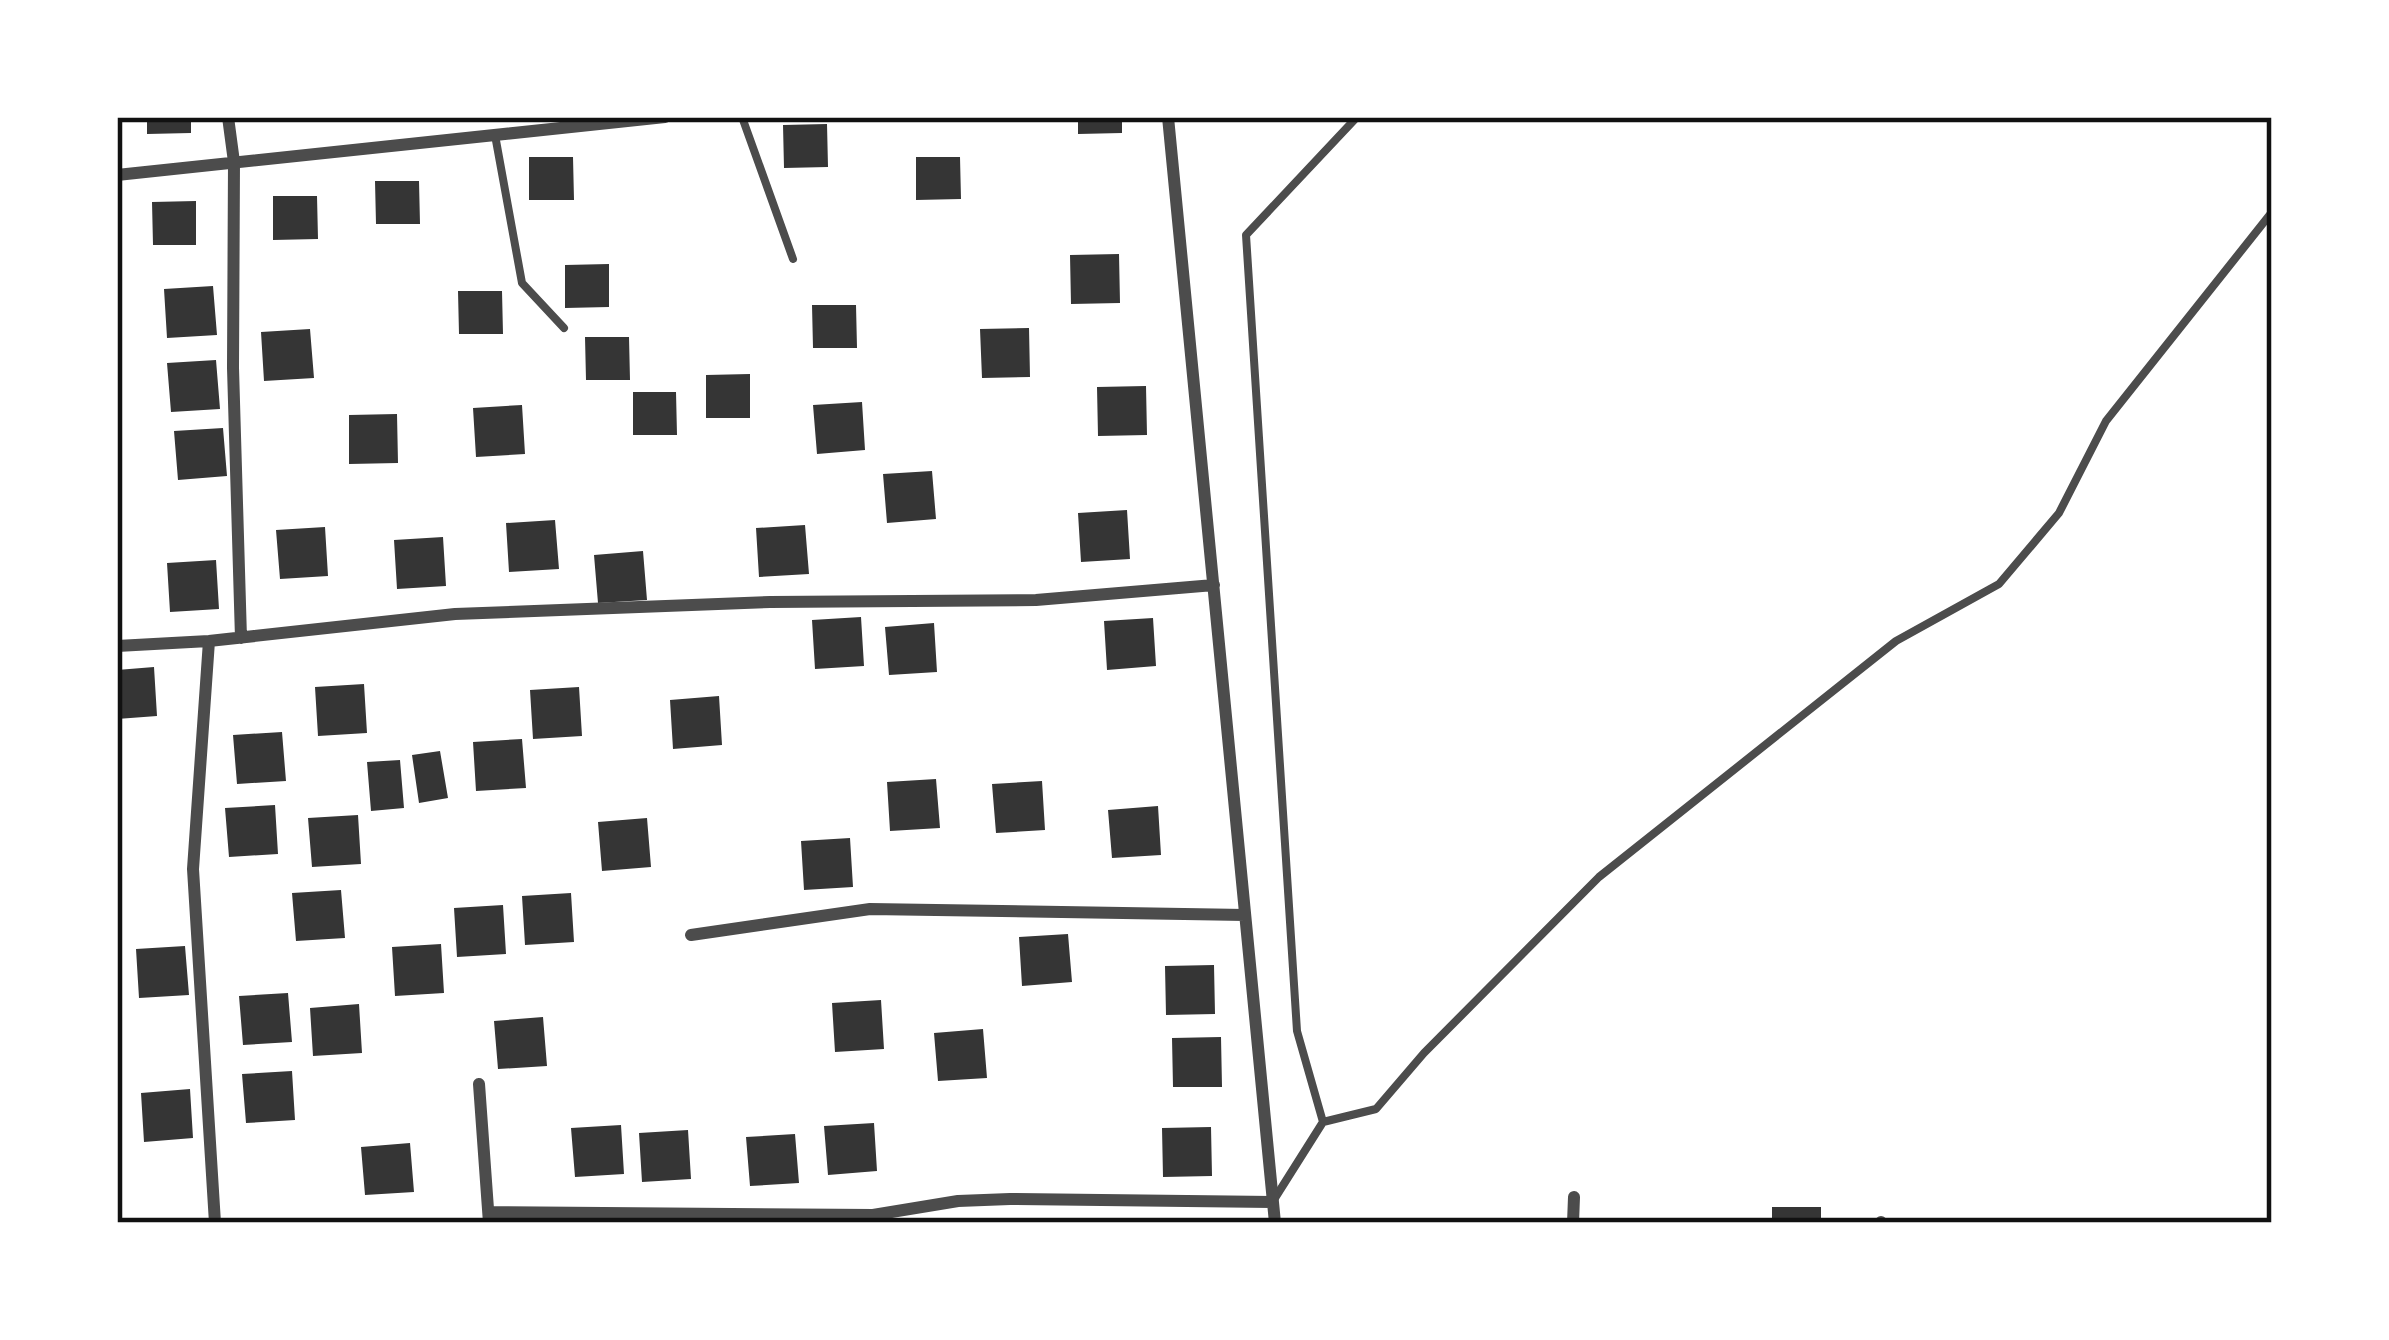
<svg xmlns="http://www.w3.org/2000/svg" width="2389" height="1340" font-family="'Nunito Sans',sans-serif">
  <rect width="100%" height="100%" fill="#fff"/>
  <!-- building -->
  <path fill="#353535" d="M147 117H191V133L147 134Z
    M1078 117H1122V133L1078 134Z
    M827 124 828 167 784 168 783 125Z
    M529 157H573L574 200H529Z
    M916 157H960L961 199 916 200Z
    M375 181H419L420 224H376Z
    M273 196H317L318 239 273 240Z
    M196 201V245H153L152 202Z
    M1119 254 1120 303 1071 304 1070 255Z
    M609 264V307L565 308V265Z
    M213 286 217 335 167 338 164 289Z
    M458 291H502L503 334H459Z
    M812 305H856L857 348H813Z
    M1029 328 1030 377 982 378 980 329Z
    M310 329 314 378 264 381 261 332Z
    M585 337H629L630 380H586Z
    M216 360 220 409 171 412 167 363Z
    M750 374V418H706V375Z
    M1146 386 1147 435 1098 436 1097 387Z
    M633 392H676L677 435H633Z
    M862 402 865 450 817 454 813 405Z
    M522 405 525 454 476 457 473 408Z
    M397 414 398 463 349 464V415Z
    M223 428 227 476 178 480 174 431Z
    M932 471 936 519 887 523 883 474Z
    M1127 510 1130 559 1081 562 1078 513Z
    M555 520 559 569 509 572 506 523Z
    M805 525 809 574 759 577 756 528Z
    M325 527 328 576 280 579 276 530Z
    M443 537 446 586 397 589 394 540Z
    M643 551 647 600 598 603 594 555Z
    M216 560 219 609 170 612 167 563Z
    M861 617 864 666 815 669 812 620Z
    M1153 618 1156 666 1107 670 1104 621Z
    M934 623 937 672 889 675 885 627Z
    M154 667 157 716 117 719V670Z
    M364 684 367 733 318 736 315 687Z
    M579 687 582 736 533 739 530 690Z
    M719 696 722 745 673 749 670 700Z
    M282 732 286 781 237 784 233 735Z
    M522 739 526 788 476 791 473 742Z
    M440 751 448 798 419 803 412 755Z
    M400 760 404 808 371 811 367 762Z
    M936 779 940 828 890 831 887 782Z
    M1042 781 1045 830 996 833 992 784Z
    M275 805 278 854 229 857 225 808Z
    M1158 806 1161 855 1112 858 1108 810Z
    M358 815 361 864 312 867 308 818Z
    M647 818 651 867 602 871 598 822Z
    M850 838 853 887 804 890 801 841Z
    M341 890 345 938 296 941 292 893Z
    M571 893 574 942 525 945 522 896Z
    M503 905 506 954 457 957 454 908Z
    M1068 934 1072 982 1022 986 1019 937Z
    M441 944 444 993 395 996 392 947Z
    M185 946 189 995 139 998 136 949Z
    M1214 965 1215 1014 1166 1015 1165 966Z
    M288 993 292 1042 243 1045 239 996Z
    M881 1000 884 1049 835 1052 832 1003Z
    M359 1004 362 1053 313 1056 310 1008Z
    M543 1017 547 1066 498 1069 494 1021Z
    M983 1029 987 1078 938 1081 934 1033Z
    M1221 1037 1222 1087H1173L1172 1038Z
    M292 1071 295 1120 246 1123 242 1074Z
    M190 1089 193 1138 144 1142 141 1093Z
    M874 1123 877 1171 828 1175 824 1126Z
    M621 1125 624 1174 575 1177 571 1128Z
    M1211 1127 1212 1176 1163 1177 1162 1128Z
    M688 1130 691 1179 642 1182 639 1133Z
    M795 1134 799 1183 750 1186 746 1137Z
    M410 1143 414 1192 365 1195 361 1147Z
    M1772 1207H1821V1223H1772Z"/>
  <g fill="none" stroke-linecap="round" stroke-linejoin="round">
    <!-- service -->
    <path stroke="#4c4c4c" stroke-width="8" d="M742 117 793 259
      M495 135 522 283 564 328
      M1323 1122 1297 1031 1246 235 1357 117
      M1275 1198 1323 1122 1376 1109 1424 1053 1599 877 1896 641 1999 584 2059 513 2106 421 2272 212"/>
    <!-- minor -->
    <path stroke="#4c4c4c" stroke-width="12" d="M228 117 234 162 233 368 241 638
      M1168 117 1275 1223
      M117 175 665 117
      M209 641 193 869 215 1223
      M117 646 209 641 455 614 770 602 1036 600 1214 585
      M691 935 870 909 1245 915
      M479 1084 489 1223
      M490 1212 873 1215 958 1201 1010 1199 1273 1202
      M1573 1223 1574 1197
      M1881 1223V1222"/>
  </g>
  <!-- border -->
  <rect width="2389" height="1340" fill="none" stroke="#ffffff" stroke-width="240"/>
  <rect x="120" y="120" width="2149" height="1100" fill="none" stroke="#111" stroke-width="4.5"/>
</svg>
